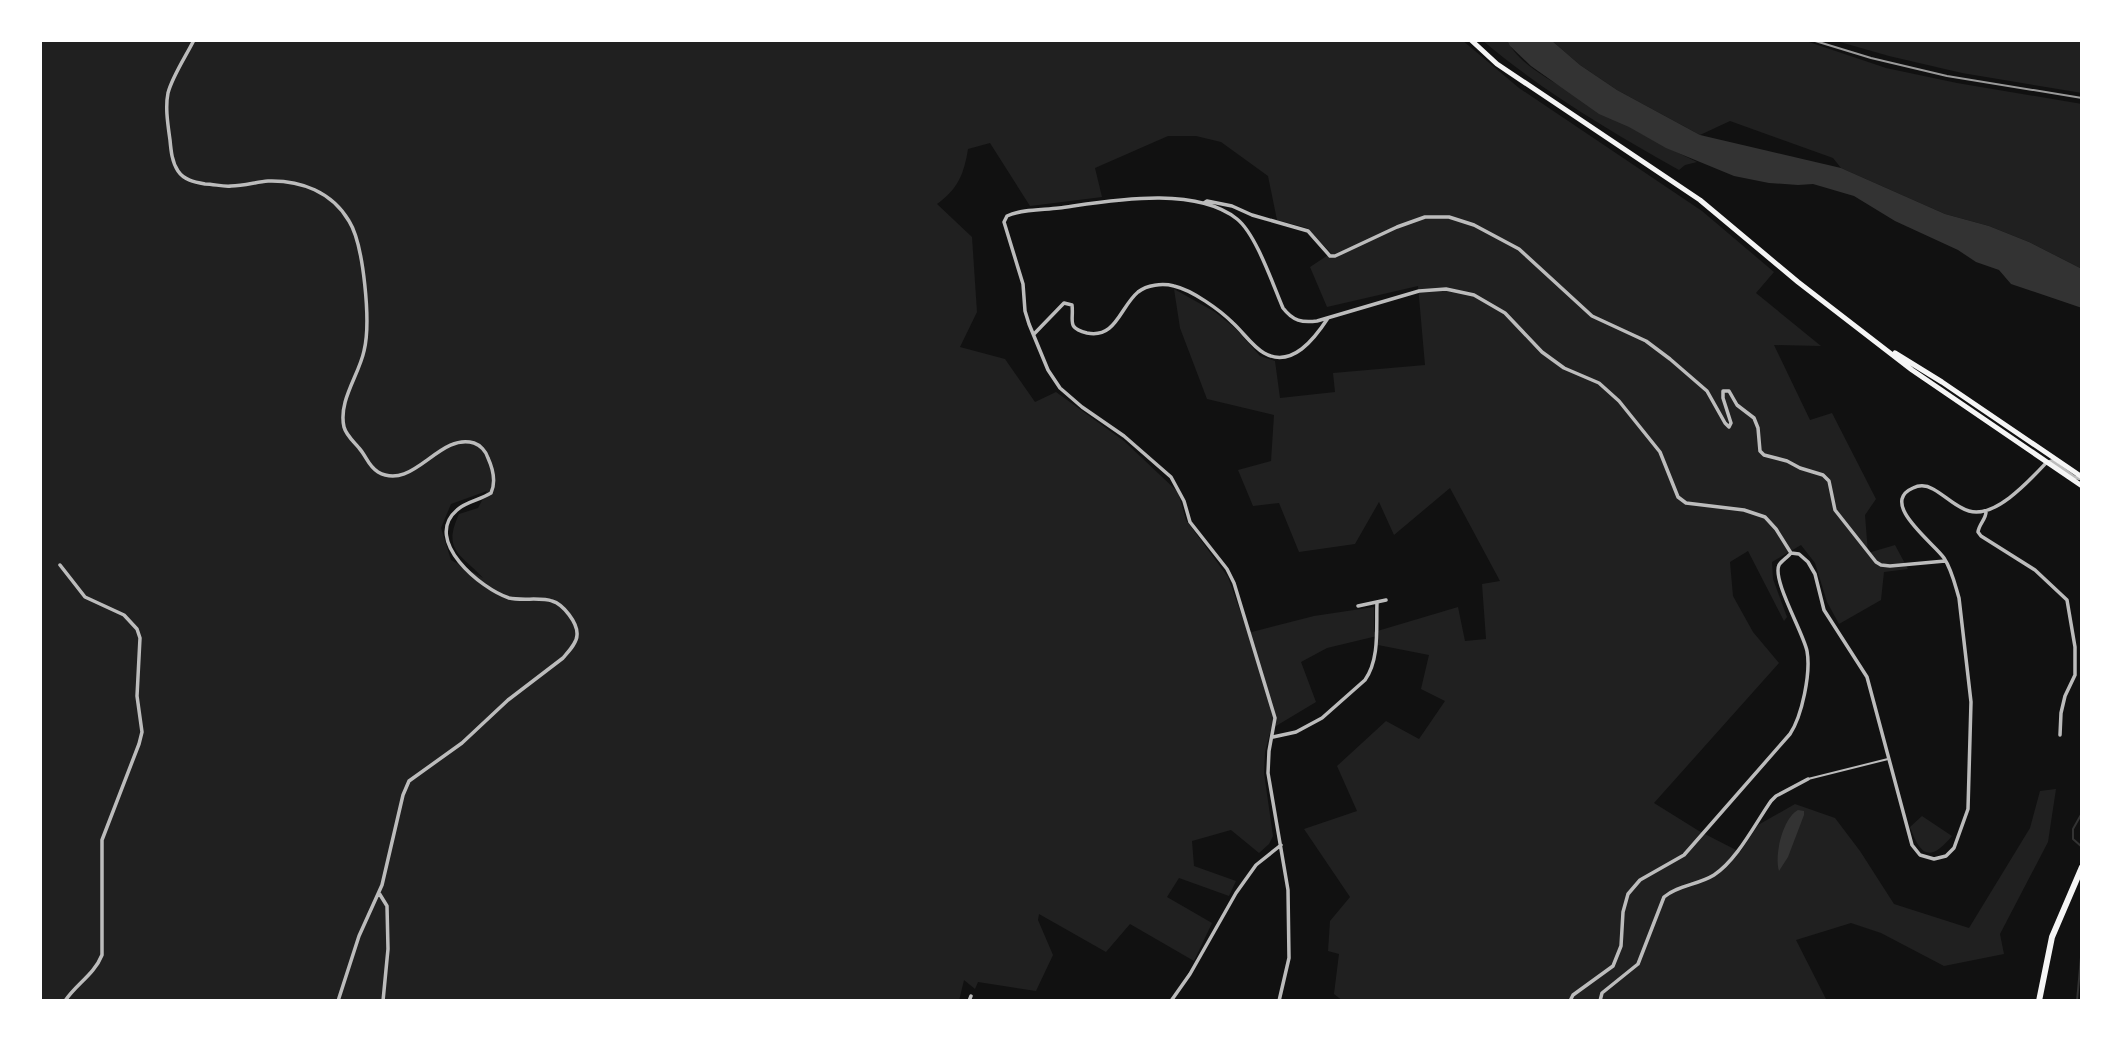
<svg xmlns="http://www.w3.org/2000/svg" width="2122" height="1041" font-family="'PT Sans Narrow',sans-serif">
  <rect width="100%" height="100%" fill="#111"/>
  <!-- green -->
  <path fill="#202020" fill-rule="evenodd" d="M40 40H1462L1519 88 1702 211 1774 272 1756 293 1821 346 1774 345 1810 420 1832 413 1876 499 1865 515 1868 553 1895 545 1908 569 1884 572 1881 600 1839 624 1827 602 1815 563 1801 545 1772 562 1773 579 1787 617 1784 621 1748 551 1730 562 1733 596 1753 632 1779 663 1654 803 1699 831 1740 852 1758 825 1795 804 1835 818 1860 851 1894 904 1969 928 2030 828 2040 791 2056 789 2048 842 2000 934 2004 954 1944 966 1881 933 1851 923 1796 940 1827 1001H1343L1334 994 1339 954 1328 951 1330 921 1350 897 1304 829 1357 811 1337 766 1386 721 1419 739 1445 701 1421 689 1429 655 1378 645 1377 636 1327 648 1301 662 1316 702 1271 729 1265 752 1264 773 1273 836 1269 844 1259 853 1231 830 1192 841 1194 866 1236 881 1229 896 1179 878 1167 897 1212 923 1194 961 1130 924 1106 952 1039 914 1038 920 1053 955 1036 991 978 982 975 989 964 980 959 1001H40ZM1168 136H1196L1221 142 1268 176 1277 220 1307 228 1331 253 1310 267 1327 307 1418 286 1425 365 1333 373 1335 392 1280 398 1275 361 1260 356 1236 329 1215 312 1174 289 1180 328 1207 399 1274 415 1271 461 1238 470 1253 506 1279 503 1299 552 1355 544 1379 502 1394 535 1450 488 1500 581 1482 584 1486 639 1465 641 1458 607 1374 632V607L1314 616 1248 633 1228 577 1186 520 1178 492 1124 441 1056 392 1035 402 1005 359 960 347 977 312 972 237 937 204C958 189 964 174 968 149L990 143 1030 206 1102 197 1095 168ZM487 491 478 508 459 514C442 551 461 554 483 578L451 560 441 528 451 504Z
    M1482 40H1507C1519 65 1551 80 1574 94 1614 118 1654 142 1697 162L1685 165 1679 170C1610 131 1542 91 1482 40Z
    M1551 40H1803L1886 68 1957 83 2082 104V269L2029 242 1989 226 1945 214 1841 168 1833 158 1730 121 1700 135 1617 90 1580 65Z
    M1833 40H2082V93L1962 73 1889 56Z
    M1922 816 1952 836C1931 861 1921 858 1910 827Z"/>
  <!-- water -->
  <path fill="#333" d="M1507 40H1551L1580 65 1617 90 1700 135 1841 168 1945 214 1989 226 2029 242 2082 269V308L2011 284 1999 270 1976 262 1958 250 1895 221 1854 196 1813 184 1798 185 1769 183 1734 176 1666 148 1629 127 1599 114 1531 66 1510 46Z
    M1798 810 1804 811V815L1788 857 1779 871C1774 855 1783 818 1798 810Z"/>
  <g fill="none" stroke-linecap="round" stroke-linejoin="round">
    <!-- stream -->
    <path stroke="#333" stroke-width="2" d="M2082 813 2073 829V839L2082 847
      M2077 1001 2082 946"/>
    <!-- service -->
    <path stroke="#bcbcbc" stroke-width="2" d="M1808 779 1888 759"/>
    <!-- minor -->
    <path stroke="#bcbcbc" stroke-width="3.5" d="M194 40C186 56 172 77 168 93 165 108 168 125 170 140 171 151 172 162 178 171 184 180 194 182 205 184 214 184 223 187 231 186 244 186 256 182 268 181 301 180 332 192 349 221 364 245 371 323 364 351 359 375 338 401 344 427 346 435 354 442 359 448 367 457 368 466 378 472 413 492 439 432 474 443 480 445 486 451 488 458 493 469 496 482 491 493 480 500 465 502 457 510 422 540 481 589 509 598 521 601 542 597 552 601 563 604 578 623 577 635 577 643 568 652 563 658L508 700 462 743 409 781 403 795 382 885 359 936 338 1001
      M1204 203 1207 201 1232 206 1252 215 1308 231 1330 256H1335L1397 227 1425 217H1449L1474 225 1519 249 1592 316 1646 341 1670 359 1707 391 1725 423 1729 427 1731 423 1723 398V391H1729L1737 405 1754 418 1758 428 1760 451 1764 455 1787 461 1800 468 1823 475 1829 481 1835 510 1876 562 1881 565 1890 566 1945 561
      M1034 334 1064 303 1072 305C1074 321 1066 328 1087 333 1116 339 1120 307 1138 292 1147 285 1162 283 1174 286 1192 290 1220 310 1233 323 1243 332 1252 346 1264 353 1292 369 1315 338 1328 318
      M2049 462 2052 461 2074 477 2082 479
      M1986 512C1986 519 1979 524 1978 532L1981 536 2035 570 2067 600 2075 647V675L2065 696 2061 713 2060 735
      M60 565 85 597 124 615 137 629 140 638 137 696 142 732 139 744 102 840V955C94 975 76 984 65 1001
      M1358 606 1386 600
      M1273 737 1296 732 1322 718 1365 680C1380 659 1376 627 1377 603
      M379 893 387 906 388 949 383 1001
      M969 1001 971 996
      M1171 1001 1190 974 1236 893 1256 865 1281 845
      M1279 1001 1289 958 1288 890 1268 773 1269 751 1275 718 1234 583 1227 569 1190 522 1184 501 1171 477 1124 436 1082 407 1060 388 1048 370 1029 324 1025 311 1023 284 1004 222 1007 216C1022 209 1043 210 1059 208 1110 201 1194 185 1237 219 1256 234 1273 285 1283 308 1293 321 1302 323 1317 321L1419 291 1446 289 1474 295 1505 313 1542 352 1564 368 1599 383 1619 401 1660 452 1678 497 1686 503 1744 510 1765 517 1776 529 1791 553
      M1570 1001 1573 995 1613 966 1621 946 1623 912 1628 894 1640 880 1684 855 1790 734C1802 716 1811 673 1807 651 1803 632 1772 580 1779 565 1781 561 1788 557 1791 553L1799 554 1808 562 1815 574 1824 610 1867 677 1912 845 1920 855 1934 859 1946 856 1954 848 1968 809 1971 702 1959 598C1955 585 1952 570 1944 558 1935 544 1878 503 1913 488 1919 485 1926 485 1933 489 1946 496 1955 507 1969 511 1995 519 2030 480 2047 462
      M1600 1001 1602 993 1638 964 1664 897C1678 885 1698 885 1714 875 1737 860 1755 824 1771 801L1776 796 1808 779"/>
    <!-- primary -->
    <path stroke="#f5f5f5" stroke-width="5" d="M1471 40 1497 64 1700 200 1798 282 1912 370 2082 486
      M1895 353 1942 382 2082 477"/>
    <!-- trunk -->
    <path stroke="#f5f5f5" stroke-width="6" d="M2039 1001 2052 937 2082 867"/>
    <!-- rail -->
    <path stroke="#9a9a9a" stroke-width="2" d="M1812 40 1871 58 1947 76 2082 98"/>
  </g>
  <!-- border -->
  <rect width="2122" height="1041" fill="none" stroke="#ffffff" stroke-width="84"/>
</svg>
